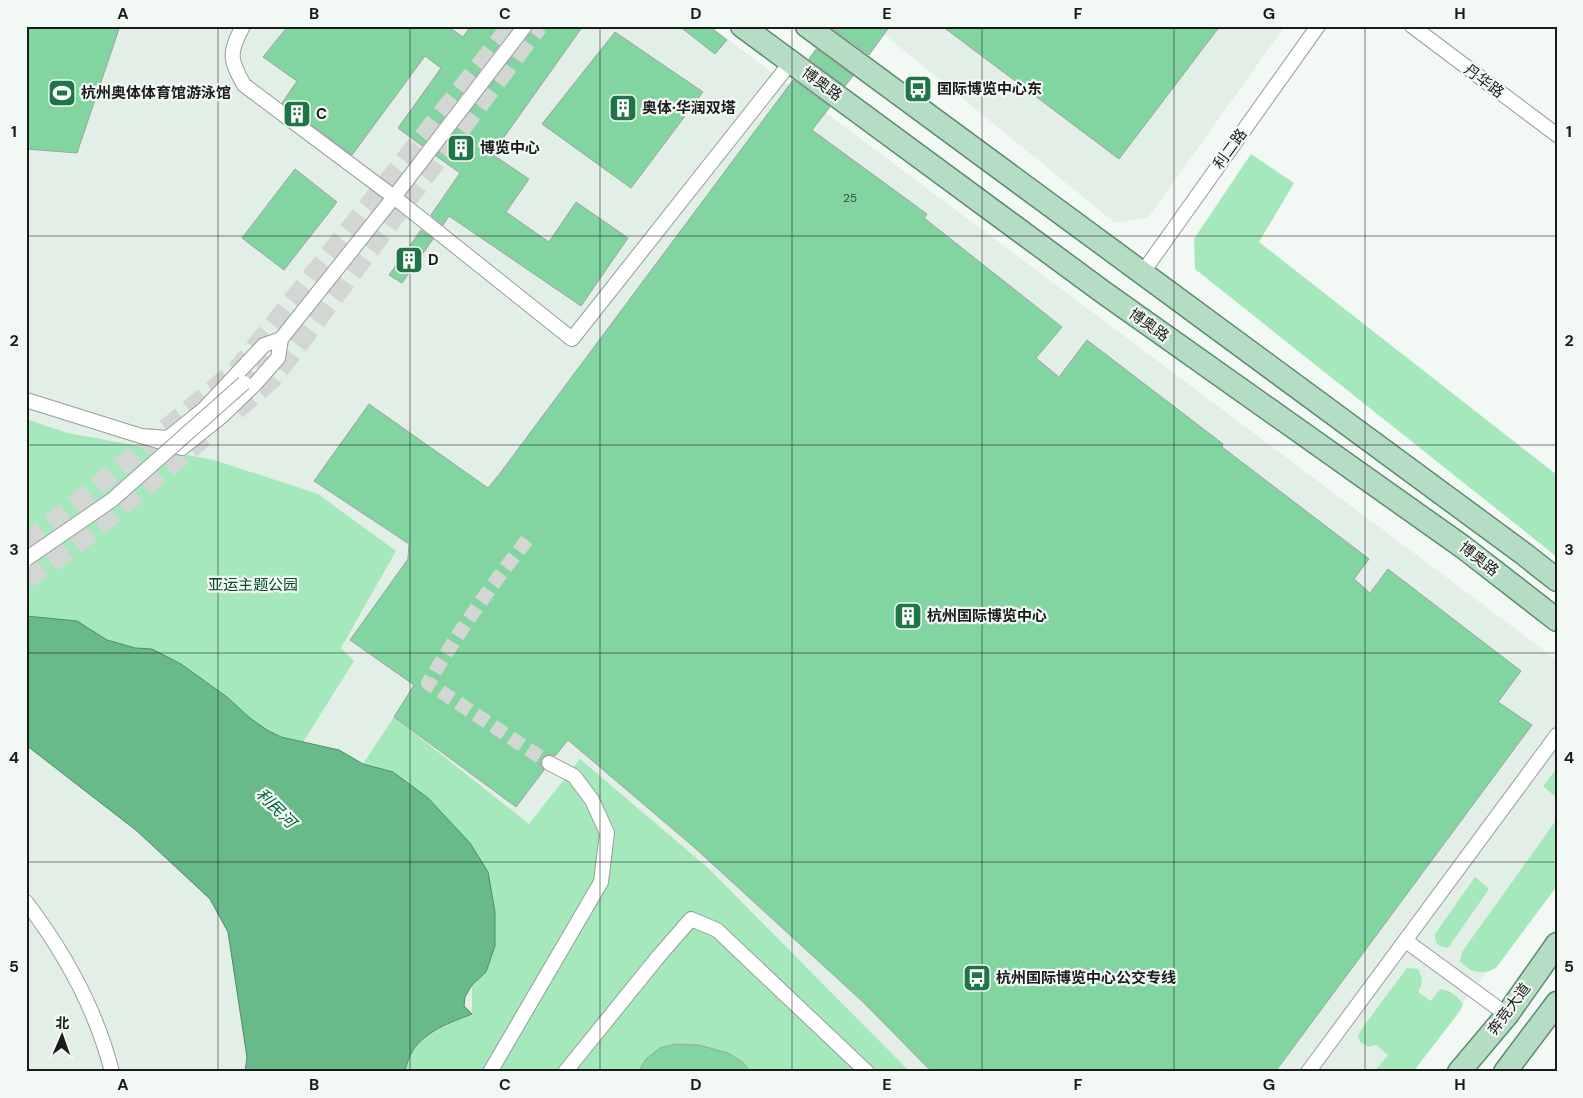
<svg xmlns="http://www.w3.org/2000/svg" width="1583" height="1098" font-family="'DM Sans','Noto Sans SC',sans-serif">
  <rect width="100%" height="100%" fill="#f2f8f4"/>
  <!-- built -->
  <path fill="#e2efe6" d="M26 26H710L1557 660V883L1409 1072H26Z
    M874 26H1285L1148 218 1115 223Z"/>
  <!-- green -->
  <path fill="#a4e8bc" d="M1251 154 1294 183 1259 242 1557 475V557L1195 269 1194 239Z
    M26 419 68 433 214 460 318 494 396 551 341 648 354 661 303 742 281 737 267 730 250 718 227 697 181 664 152 649 135 648 107 640 77 621 26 616Z
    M394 717 529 824 580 759 707 867 910 1072H404L412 1051 428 1034 472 1014V985L486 972 495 946V912L488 872 363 764Z
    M1557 768V798L1543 786Z
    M1557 819V886L1496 968C1482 975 1470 973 1460 961L1462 952Z
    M1475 877 1489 889 1448 948C1438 946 1435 944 1435 934Z
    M1407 968 1418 969C1423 979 1423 982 1418 992L1431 1001 1440 989C1451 991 1457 995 1463 1004L1460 1011 1413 1072H1374L1388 1055 1376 1045 1369 1047 1360 1042 1358 1036 1363 1027Z"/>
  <!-- water -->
  <path fill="#68bb89" stroke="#518b68" d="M26 616 77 621 107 640 135 648 152 649 181 664 227 697 250 718 267 730 281 737 339 750 363 764 393 772 428 798 470 843 488 872 495 912V946L486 972 472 985 465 997 464 1006 472 1014C450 1023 427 1030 413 1050 409 1056 407 1065 404 1072H245L247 1057 228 932 210 899 137 831 26 745Z"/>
  <!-- building -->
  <path fill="#82d5a1" stroke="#9fa4a0" d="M26 26H120L77 153 26 149Z
    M288 26H447L463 37 471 26H514L422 146 398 128 441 68 425 56 352 155 282 103 297 81 263 57Z
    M534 26H583L492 154 529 179 506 212 549 242 576 202 628 238 581 306 449 216 443 225 431 215 460 173 436 156 532 31Z
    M679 26H709L727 40 715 54Z
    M834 26H890L869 55 832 28Z
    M942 26H1220L1119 159Z
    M615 32 703 92 631 188 542 124Z
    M816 49 853 76 845 86 809 59Z
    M793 80 830 107 812 130 927 214 924 218 1062 327 1036 358 1059 377 1087 340 1223 444 1222 447 1369 559 1354 579 1370 593 1388 569 1521 671 1498 702 1532 725 1275 1072H932L863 1002 695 848 568 740 555 756 548 754 542 759 540 764 544 770 516 807 394 717 414 685 350 640 408 559 409 544 314 481 369 404 488 488 498 476Z
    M295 169 337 202 284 270 242 238Z
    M421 230 433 239 402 283 389 275Z
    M675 1044 699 1045 728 1053 743 1062 750 1072H638L646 1059 660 1048Z"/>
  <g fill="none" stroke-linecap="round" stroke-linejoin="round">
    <!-- minor-tunnel -->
    <path stroke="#d2d7d3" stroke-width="14" stroke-dasharray="14 7" stroke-linecap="butt" d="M244 383 281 339
      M527 540C491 585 458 633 428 683L549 763"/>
    <!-- secondary-tunnel -->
    <path stroke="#d2d7d3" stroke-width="20" stroke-dasharray="20 10" stroke-linecap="butt" d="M236 410 273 378 538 26
      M26 542 60 517 238 369 512 26
      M26 579 72 548 204 437"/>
    <defs>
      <path id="minor" d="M243 26C229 53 229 58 244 85L394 197 572 339 791 62
        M1412 26 1557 135
        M1143 272 1318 26
        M281 339 264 345 204 409 168 438 141 436 182 448 222 416 256 383 278 358 281 339 394 197 525 26
        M26 400 141 436
        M26 902C65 953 96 1009 112 1072
        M1406 941 1507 1015
        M490 1072 601 882 607 833 592 800 574 776 549 763
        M565 1072 658 957 691 919 717 930 867 1072
        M1308 1072 1557 735"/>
      <path id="primary" d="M742 26 1103 292 1463 547 1557 620
        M807 26 1524 554 1557 580
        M1459 1072 1507 1015 1557 944
        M1505 1072 1557 1003"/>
    </defs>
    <!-- minor casing -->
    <use href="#minor" stroke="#989d9a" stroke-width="16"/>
    <!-- primary casing -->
    <use href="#primary" stroke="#5e8b6f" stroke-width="25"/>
    <!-- minor -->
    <use href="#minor" stroke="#fff" stroke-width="14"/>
    <!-- primary -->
    <use href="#primary" stroke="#b5ddc4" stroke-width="22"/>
    <defs>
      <path id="minor-bridge" d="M26 559 112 500 244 383"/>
    </defs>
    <!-- minor-bridge casing -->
    <use href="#minor-bridge" stroke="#989d9a" stroke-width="16" stroke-linecap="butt"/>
    <!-- minor-bridge -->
    <use href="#minor-bridge" stroke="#fff" stroke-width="14"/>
  </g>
  <!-- grid -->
  <path fill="none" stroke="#1a1c1b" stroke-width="1" stroke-opacity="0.55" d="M218 26V1072M410 26V1072M600 26V1072M792 26V1072M982 26V1072M1174 26V1072M1365 26V1072M26 236H1557M26 445H1557M26 653H1557M26 862H1557"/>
  <!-- icons -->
  <defs>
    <symbol id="bus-square" viewBox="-11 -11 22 22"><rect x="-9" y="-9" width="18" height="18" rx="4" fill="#1f7548" stroke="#f2f8f4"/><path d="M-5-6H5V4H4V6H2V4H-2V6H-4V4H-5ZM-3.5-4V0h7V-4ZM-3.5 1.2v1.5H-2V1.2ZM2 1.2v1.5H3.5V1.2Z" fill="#fff"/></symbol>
    <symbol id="stadium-square" viewBox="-11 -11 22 22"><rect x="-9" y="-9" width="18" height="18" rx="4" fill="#1f7548" stroke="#f2f8f4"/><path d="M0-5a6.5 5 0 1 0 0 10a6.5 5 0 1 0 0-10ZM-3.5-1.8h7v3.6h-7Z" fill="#fff"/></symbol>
    <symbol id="building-square" viewBox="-11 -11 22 22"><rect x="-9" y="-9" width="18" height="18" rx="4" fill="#1f7548" stroke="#f2f8f4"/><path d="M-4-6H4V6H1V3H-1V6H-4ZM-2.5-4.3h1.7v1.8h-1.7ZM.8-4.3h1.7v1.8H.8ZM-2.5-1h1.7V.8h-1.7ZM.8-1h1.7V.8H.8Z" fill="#fff"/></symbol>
  </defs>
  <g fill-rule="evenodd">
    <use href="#bus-square" x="902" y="73" width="32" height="32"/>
    <use href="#stadium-square" x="46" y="77" width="32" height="32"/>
    <use href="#building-square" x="607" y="92" width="32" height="32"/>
    <use href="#building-square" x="281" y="98" width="32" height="32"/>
    <use href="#building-square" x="445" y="132" width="32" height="32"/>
    <use href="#building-square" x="393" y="244" width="32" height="32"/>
    <use href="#building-square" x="892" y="600" width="32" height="32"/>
    <use href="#bus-square" x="961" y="962" width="32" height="32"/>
  </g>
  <g text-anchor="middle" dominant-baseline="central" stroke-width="4.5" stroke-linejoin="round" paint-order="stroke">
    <!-- number labels -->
    <g font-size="12" fill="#344a3c">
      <text x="850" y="198">25</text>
    </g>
    <!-- street labels -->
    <g font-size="15" fill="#1a1c1b" stroke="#f2f8f4">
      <text transform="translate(1484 81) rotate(37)">丹华路</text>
      <text transform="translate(822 84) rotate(36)">博奥路</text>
      <text transform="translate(1230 149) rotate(-54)">利二路</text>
      <text transform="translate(1149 325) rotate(35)">博奥路</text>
      <text transform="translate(1479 559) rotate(38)">博奥路</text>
      <text transform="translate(1509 1009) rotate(-53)">奔竞大道</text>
    </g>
    <!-- poi labels -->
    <g font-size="15" font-weight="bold" fill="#1a1c1b" stroke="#f2f8f4" text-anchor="start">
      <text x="937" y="89">国际博览中心东</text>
      <text x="81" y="93">杭州奥体体育馆游泳馆</text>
      <text x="642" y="108">奥体·华润双塔</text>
      <text x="316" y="114">C</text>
      <text x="480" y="148">博览中心</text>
      <text x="428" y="260">D</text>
      <text x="927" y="616">杭州国际博览中心</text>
      <text x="996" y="978">杭州国际博览中心公交专线</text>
    </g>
    <!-- park labels -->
    <g font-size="15" fill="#034827" stroke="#f2f8f4">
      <text x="253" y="585">亚运主题公园</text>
    </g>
    <!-- water labels -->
    <g font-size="16" font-style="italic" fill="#00683b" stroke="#f2f8f4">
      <text transform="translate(276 808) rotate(45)">利民河</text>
    </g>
  </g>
  <!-- border -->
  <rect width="1583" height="1098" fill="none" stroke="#f2f8f4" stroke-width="55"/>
  <!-- north arrow -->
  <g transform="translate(62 1036) rotate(2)" stroke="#f2f8f4" stroke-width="4" paint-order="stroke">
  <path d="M0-4L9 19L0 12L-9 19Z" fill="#1a1c1b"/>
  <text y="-8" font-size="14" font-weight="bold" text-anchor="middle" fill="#1a1c1b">北</text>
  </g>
  <rect x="28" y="28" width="1528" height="1042" fill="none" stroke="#1a1c1b" stroke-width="2"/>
  <g font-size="16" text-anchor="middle" font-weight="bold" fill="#1a1c1b">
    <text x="123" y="19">A</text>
    <text x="314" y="19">B</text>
    <text x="505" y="19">C</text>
    <text x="696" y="19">D</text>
    <text x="887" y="19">E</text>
    <text x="1078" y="19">F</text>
    <text x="1269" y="19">G</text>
    <text x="1460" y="19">H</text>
    <text x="14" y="137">1</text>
    <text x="1569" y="137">1</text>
    <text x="14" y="346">2</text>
    <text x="1569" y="346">2</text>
    <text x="14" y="555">3</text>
    <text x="1569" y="555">3</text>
    <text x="14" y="763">4</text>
    <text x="1569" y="763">4</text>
    <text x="14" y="972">5</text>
    <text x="1569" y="972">5</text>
    <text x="123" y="1090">A</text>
    <text x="314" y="1090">B</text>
    <text x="505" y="1090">C</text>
    <text x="696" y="1090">D</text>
    <text x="887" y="1090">E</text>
    <text x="1078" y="1090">F</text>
    <text x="1269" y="1090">G</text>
    <text x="1460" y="1090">H</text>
  </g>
</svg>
